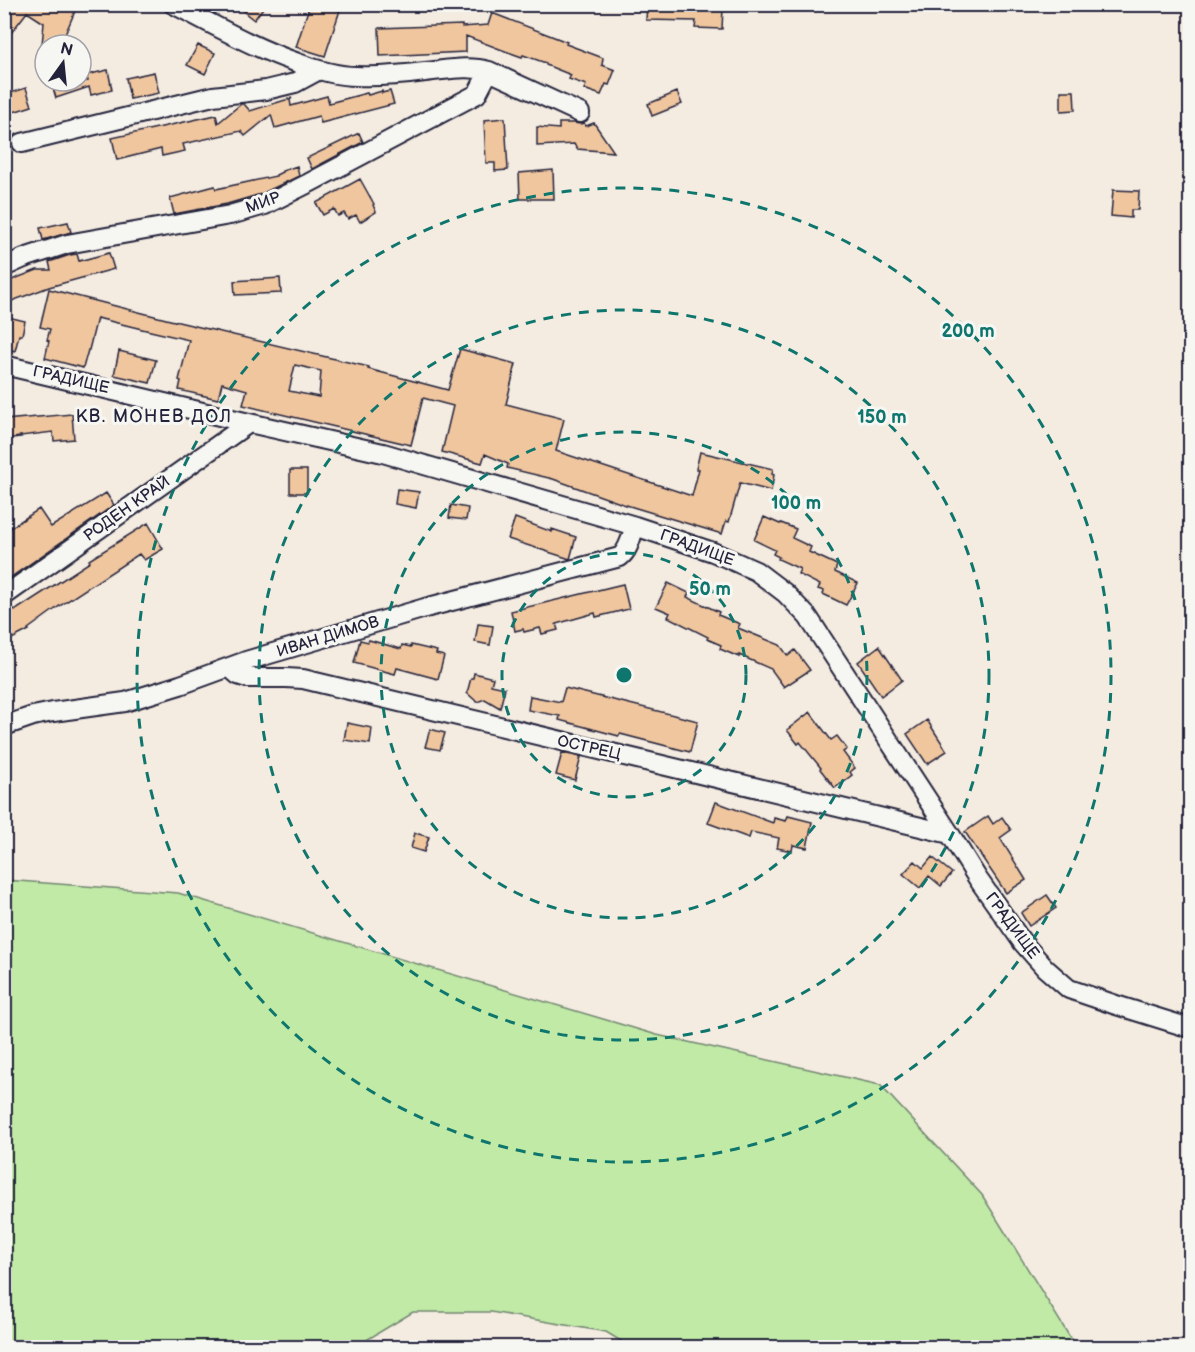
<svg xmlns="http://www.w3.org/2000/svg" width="1195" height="1352" font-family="'Balsamiq Sans',sans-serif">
  <rect width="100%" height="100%" fill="#f5ece1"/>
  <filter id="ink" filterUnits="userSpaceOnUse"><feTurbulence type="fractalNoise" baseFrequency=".0167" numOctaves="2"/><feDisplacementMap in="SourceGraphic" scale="12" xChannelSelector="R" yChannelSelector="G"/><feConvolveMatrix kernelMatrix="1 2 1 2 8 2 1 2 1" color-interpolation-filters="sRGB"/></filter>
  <g filter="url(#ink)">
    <!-- green -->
    <path fill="#c0eaa6" stroke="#718670" stroke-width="1.5" d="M5 880 178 893 657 1035 880 1085 982 1195 1076 1347H631L606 1332 491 1312H413L355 1347H5Z"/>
    <!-- building -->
    <path fill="#f0c69f" stroke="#22223b" stroke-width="1.5" fill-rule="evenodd" d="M14 4H78L64 37 62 45H42L44 23 27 12 4 42V20Z
      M248 4H266L254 20 244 12Z
      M310 4H342L325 56 296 47Z
      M647 4H673V6L723 8 722 29 695 28 696 21 646 20Z
      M492 13 567 42 566 44 603 58 602 65 615 70 609 85 606 84 601 95 584 89 586 85 569 79 571 75 546 65V63L523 55 522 57 505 51 466 36V52L380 56 379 28 462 25V27L488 25Z
      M198 45 215 53 205 74 187 65Z
      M108 70 112 90 91 95 89 87 56 98 51 81H88L86 75Z
      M154 72 159 93 130 99 126 78Z
      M26 88 32 106 4 115V95Z
      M382 91V93L390 91 394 104 321 123 319 116 275 128 271 115 245 136 241 131 183 144 185 151 162 156 161 149 117 160 112 138 216 115 218 123 241 104H244L250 111 292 98 290 100 291 106 327 96 329 103 367 93 368 95Z
      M1061 91H1074L1075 110 1061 111Z
      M677 92 682 104 652 116 648 104Z
      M505 118 508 170 495 171V163H486L484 120Z
      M559 123H574L580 124 584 123 586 126 594 123 614 152 577 149 574 144 537 146V127L559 129Z
      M359 133 363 142 312 169 307 158Z
      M297 166 299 176 261 194 227 204 174 214 170 198 215 186 216 189 276 176V175L282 172V171Z
      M553 170 554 199H520L519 173Z
      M360 179 374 204 373 205 376 212 360 222 356 215 348 219 344 213 338 216 334 209 323 215 316 203Z
      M1113 190 1139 191 1138 210H1131V218L1111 216Z
      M68 222 71 232 43 240 40 228Z
      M109 253 114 269 49 287 4 304V283L37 270H51L49 262 70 255 77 254 79 261Z
      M280 278 281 293 235 295 234 281Z
      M49 289 170 320 335 359 369 367 368 369 448 390 460 349 516 364 506 404 564 419 556 451 692 496 699 469H696L700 452 773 469 772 474 774 475 771 491 740 483 729 522 726 521 722 534 623 504 553 479 507 468 508 464 485 454 482 463 442 452 453 406 423 398 411 445 243 405 247 390 222 383 218 399 179 390 181 381 179 380 189 340 146 330 97 318 89 350H88L83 368 45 358 49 341 47 340 50 329 40 327ZM295 365 321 371 319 397 289 391Z
      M4 316 25 321 22 335H19L15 351 4 348Z
      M119 351 156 360 150 383 114 375Z
      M72 414 74 439 54 441 53 432 20 436 21 437 4 439V420Z
      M290 470H307V493H290Z
      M397 489 419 492 416 508 395 504Z
      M106 493 114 505 4 582V532L39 509 51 527Z
      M451 505 468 508 466 520 449 518Z
      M764 517 780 524 781 523 796 529 792 538 811 547 809 552 837 565 835 572 858 583 846 605 823 594 824 591 818 589 820 585 798 574 800 569 778 559 779 557 773 554 775 550 754 540Z
      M515 518 552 532V529L576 537 570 559 508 539Z
      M148 523 163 549 144 560 139 554 58 607 28 629 29 630 4 643V615L15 609 16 610 90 562 89 560Z
      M668 583 689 593 687 597 719 612 718 615 740 624 738 628 780 645 788 656 795 650 810 670 784 687 771 669 739 655V657L720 649 721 645 707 639 708 637 668 617 670 613 656 607Z
      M623 584 629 609 596 617 595 613 556 624 558 630 542 634 540 628 524 632 523 629 515 631 511 611Z
      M478 624 493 626 490 645 475 642Z
      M360 640 368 642 369 640 401 649 402 645 411 647V645L437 651 436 654 444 656 438 679 397 668 395 674 354 663Z
      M879 646 902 680 881 696 858 662Z
      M474 673 493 678 491 685 505 688 500 708 485 699 477 702 467 693 471 678H473Z
      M565 688 698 721 690 752 620 734 619 736 559 720 560 716 528 710 530 696 561 702Z
      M810 712 831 740 837 736 847 749 843 752 855 768 850 772 852 775 835 788 820 769 821 768 800 742 798 744 787 730Z
      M927 720 947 751 927 764 907 734Z
      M347 723 372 728 370 744 344 740Z
      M430 729 445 733 440 750 425 747Z
      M562 753 581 757 575 780 556 775Z
      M716 802 773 823 774 818 786 821 788 816 812 822 807 848 793 845 792 851 777 848 779 838 751 832 749 838 708 823Z
      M988 816 993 824 1002 817 1011 830 1000 838 1026 880 1006 893 965 832Z
      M415 833 429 837 424 852 411 848Z
      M932 857 952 873 941 886 929 876 920 888 903 874 915 861 923 868Z
      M1047 895 1056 908 1029 926 1021 913Z"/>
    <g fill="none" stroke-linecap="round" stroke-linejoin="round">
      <defs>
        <path id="minor" d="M173 4C214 25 254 48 298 63 317 70 336 76 356 76 379 77 402 75 425 72 447 70 468 65 489 71L580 113
          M22 143 213 96 266 90 295 83 319 70
          M4 267 24 258 67 244 230 215 265 205 309 183 477 94 489 71
          M4 365 249 423 383 453 635 526 713 552 756 571 785 593 808 617 950 834 978 879 1023 943 1045 968 1069 989 1116 1005 1190 1028
          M4 596 249 423
          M230 668 238 675 247 678H286L303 679 950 834
          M4 726 33 716 53 712 125 702 180 685 246 661 425 608 620 557C629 550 631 537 635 526"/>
      </defs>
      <!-- minor casing -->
      <use href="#minor" stroke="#22223b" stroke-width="22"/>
      <!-- minor -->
      <use href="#minor" stroke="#f6f6f2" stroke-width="18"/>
    </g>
  </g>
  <!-- distance rings -->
  <g fill="none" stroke="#0f766e" stroke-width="3" stroke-dasharray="10 8">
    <circle cx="624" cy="675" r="122"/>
    <circle cx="624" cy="675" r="243"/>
    <circle cx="624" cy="675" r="365"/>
    <circle cx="624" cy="675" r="487"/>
  </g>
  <g text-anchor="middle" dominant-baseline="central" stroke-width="6" stroke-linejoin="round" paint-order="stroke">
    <!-- street labels -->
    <g font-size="16" fill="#22223b" stroke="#f6f6f2">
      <text transform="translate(263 203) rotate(-20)">МИР</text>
      <text transform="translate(71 380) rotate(13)">ГРАДИЩЕ</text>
      <text transform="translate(127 509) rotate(-35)">РОДЕН КРАЙ</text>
      <text transform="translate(697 548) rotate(20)">ГРАДИЩЕ</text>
      <text transform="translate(328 637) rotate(-17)">ИВАН ДИМОВ</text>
      <text transform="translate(589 748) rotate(13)">ОСТРЕЦ</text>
      <text transform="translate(1012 926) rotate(53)">ГРАДИЩЕ</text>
    </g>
    <!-- neighbourhood labels -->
    <g font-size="18" letter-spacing="1.5" fill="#22223b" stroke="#f6f6f2">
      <text x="154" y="416">КВ. МОНЕВ ДОЛ</text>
    </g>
  </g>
  <circle cx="624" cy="675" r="9" fill="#0f766e" stroke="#f6f6f2" stroke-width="3"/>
  <g font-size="18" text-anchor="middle" font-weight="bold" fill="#0f766e" stroke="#f6f6f2" stroke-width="6" stroke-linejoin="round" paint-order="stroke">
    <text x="968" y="337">200 m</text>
    <text x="882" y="423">150 m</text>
    <text x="796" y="509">100 m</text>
    <text x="710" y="595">50 m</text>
  </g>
  <!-- margin -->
  <rect width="1195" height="1352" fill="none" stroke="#f6f6f2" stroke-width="24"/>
  <rect x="12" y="12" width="1171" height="1328" fill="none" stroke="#22223b" stroke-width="2" filter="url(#ink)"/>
  <!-- north arrow -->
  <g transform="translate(63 63) rotate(15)"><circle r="28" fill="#f6f6f2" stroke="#a1a1a9" stroke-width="1.5"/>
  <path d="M0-4.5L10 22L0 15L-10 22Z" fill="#22223b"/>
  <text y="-9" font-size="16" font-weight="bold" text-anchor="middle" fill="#22223b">N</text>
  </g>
</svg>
